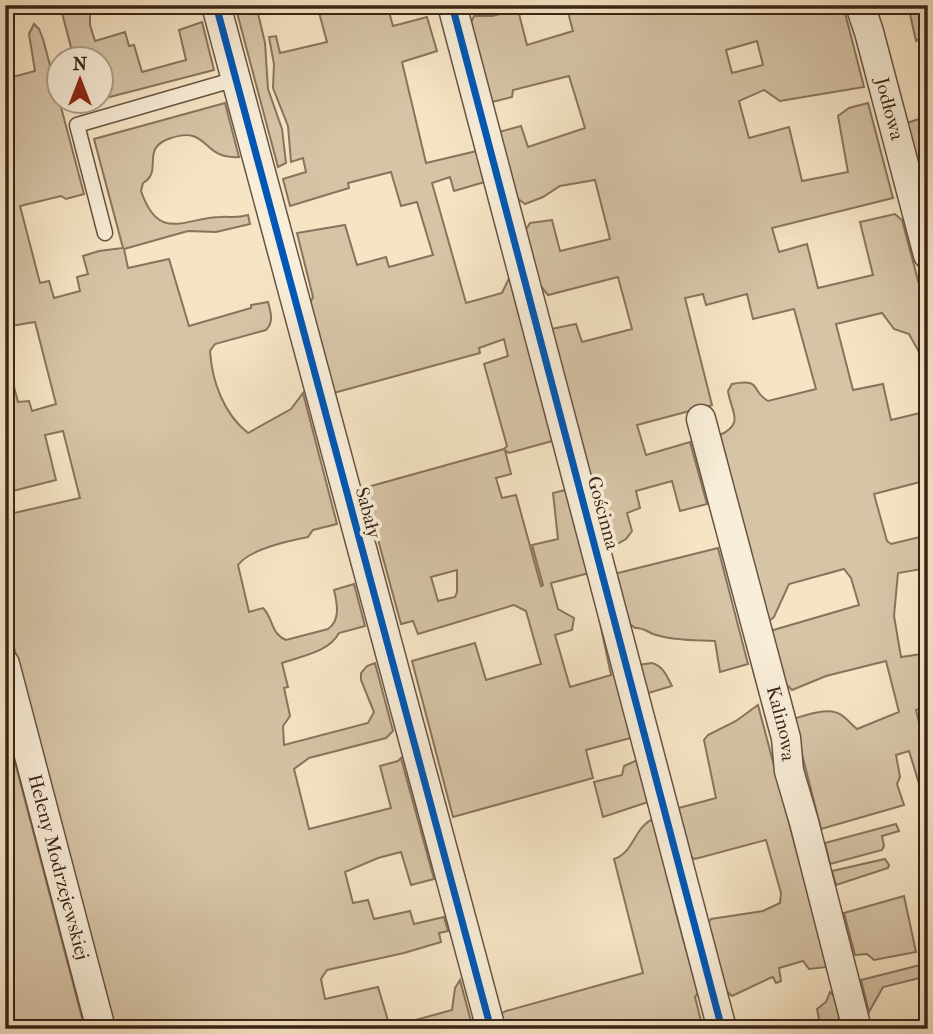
<svg xmlns="http://www.w3.org/2000/svg" width="933" height="1034" font-family="'IM FELL French Canon',serif">
  <rect width="100%" height="100%" fill="#f6e5c5"/>
  <filter id="stains"><feTurbulence type="fractalNoise" baseFrequency=".00286" numOctaves="4"/><feColorMatrix values="0 0 0 0 .2 0 0 0 0 .09 0 0 0 0 .02 0 0 0 .5 -.17"/></filter>
  <radialGradient id="worn" r=".72"><stop offset=".6" stop-color="#630" stop-opacity="0"/><stop offset="1" stop-color="#630" stop-opacity=".3"/></radialGradient>
  <!-- green -->
  <path fill="#d6c4a7" stroke="#88745e" stroke-width="2" fill-rule="evenodd" d="M60 5H90V25L95 41 125 32 129 46 134 45 142 72 186 60 179 30 202 22 214 70 102 99V60L74 59Z
    M235 5H256L265 43 268 89 282 129 286 163 278 167Z
    M317 5H387L393 26 427 17 437 51 402 62 426 163 481 150 488 181 454 191 450 177 432 183 466 303 502 293 511 274 556 440 509 453 505 450 511 474 496 478 502 498 516 495 541 586 543 585 532 545 558 539 553 493 569 489 593 572 551 583 558 609 574 618 572 630 555 635 570 687 611 675 599 618 634 737 586 750 593 778 453 817 412 661 475 643 486 680 541 664 526 611 514 605 418 634 413 621 401 624 364 488 504 449 507 446 484 364 508 356 504 339 479 348 480 353 330 394 308 308 313 297 297 233 345 225 357 265 386 257 389 267 433 255 417 202 401 206 391 172 348 183 349 188 290 206 283 179 306 172 303 158 291 162 288 126 273 88 274 64 269 37 276 36 280 53 327 42ZM457 570V592L455 597 438 601 431 577Z
    M566 5H843L864 87 780 101 764 90 739 101 749 138 789 127 802 181 848 172 838 116 849 108 868 103 893 198 772 228 779 252 807 244 818 288 873 275 860 222 895 214 902 220 928 318V368L909 334 894 329 882 313 836 324 853 390 883 384 891 420 928 411V480L874 494 887 541 891 544 928 535V568L898 573 894 616 901 657 928 653V706L916 710 928 760V813L909 751 896 755 900 777 897 784 904 805 821 829 793 719C807 715 831 705 844 717 849 721 852 725 857 729L899 712 886 661 826 676 792 690 784 682 770 631 859 605 851 578 844 569 789 584 774 617 768 622 720 435C745 423 731 412 728 391L732 384C763 378 750 391 768 401L816 389 794 309 753 319 747 294 706 305 703 294 685 298 712 405 637 425 646 455 690 442 707 504 680 511 672 481 636 491 640 508 627 513 632 531 626 539 612 547 605 540 551 329 576 324 582 342 632 329 618 277 548 295 539 284 525 231 530 223 552 220 560 251 610 239 595 180 560 186 543 197 525 204 517 198 499 132 521 126 528 147 585 128 569 76 513 90 512 97 492 102 470 25 474 16H492L518 10 527 45 573 31ZM757 41 763 65 732 73 726 50Z
    M908 5H928V31L916 41Z
    M34 24 39 29 43 39 84 194 66 199 61 196 20 206 40 283 49 281 54 298 80 291 77 277 88 274 83 256 99 251 123 248 94 139 225 103 239 157C201 160 210 125 171 138 139 148 164 171 143 183L141 191C159 243 184 218 220 217 233 216 233 219 248 215L250 224 216 232 188 231 124 249 128 268 169 259 189 326 251 308V305L268 302C271 313 274 322 266 330L215 344 210 351C212 382 224 414 248 433L291 409 303 393 337 524 313 530 308 537C288 541 250 549 238 565L249 612 263 608C274 619 270 633 286 640L328 629C341 620 337 603 334 590L354 584 365 626 339 633C329 652 302 656 282 663L288 687 284 688 290 716 283 726 284 745 368 723 374 712 361 680V673L367 666 375 663 393 731 386 738 309 758 294 769 309 829 391 808 380 766 398 761 401 758 434 879 411 885 401 852 378 858 345 872 353 903 368 900 374 919 410 911 414 924 444 917 448 931 439 933 441 942 404 953 327 970 321 979 325 999 378 987 390 1027 452 1010 455 988 460 980 473 1029H110L5 612V515L80 498 63 431 45 435 56 480 5 493V353L18 402 29 401 32 411 56 404 35 322 5 327V79L35 71 29 34Z
    M928 116V161H917L907 123Z
    M718 548 748 664 720 672 715 641C696 640 675 641 656 635 648 633 644 627 635 628L626 621 614 574Z
    M652 663C663 666 667 676 672 686L645 694 637 665Z
    M758 705 827 967 809 969 803 961 779 968 781 981 776 983 773 977 770 978 732 996 723 988 706 925 711 919 763 911 780 903 781 893 766 840 695 859 688 856 675 809 716 798 704 740 708 735 736 721Z
    M5 724 85 1029H5Z
    M640 759 651 801 603 817 594 782 622 775 624 766Z
    M655 818 675 909 698 993 695 997 701 1021 709 1024 710 1029H502L499 1015 506 1011 643 973 614 859C635 852 633 827 655 818Z
    M896 824 899 831 882 836 884 846 882 850 830 864 825 843Z
    M885 859 889 865 888 868 836 885 832 871Z
    M904 896 916 952 874 960 867 954 855 955 844 913Z
    M928 963V976L883 987 869 1012 861 980Z
    M830 992 835 997 844 1029H821L817 1009 826 1002Z"/>
  <g fill="none" stroke-linecap="round" stroke-linejoin="round">
    <defs>
      <path id="lane" d="M105 233 77 125 236 79"/>
      <g id="street">
        <path d="M216 5 491 1029"/>
        <path d="M452 5 722 1029"/>
        <path id="s1" d="M860 5 869 32 928 255"/>
        <path id="s2" d="M701 419 786 738 789 771 804 822 857 1029"/>
        <path id="s3" d="M5 664 101 1029"/>
      </g>
    </defs>
    <!-- lane casing -->
    <use href="#lane" stroke="#685442" stroke-width="17"/>
    <!-- street casing -->
    <use href="#street" stroke="#685442" stroke-width="31"/>
    <!-- lane -->
    <use href="#lane" stroke="#f9eed9" stroke-width="14"/>
    <!-- street -->
    <use href="#street" stroke="#f9eed9" stroke-width="28"/>
    <defs>
      <path id="cycleway" d="M216 5 491 1029
        M452 5 722 1029"/>
    </defs>
    <!-- cycleway casing -->
    <use href="#cycleway" stroke="#f9eed9" stroke-width="11"/>
    <!-- cycleway -->
    <use href="#cycleway" stroke="#0057b8" stroke-width="7"/>
  </g>
  <g text-anchor="middle" dominant-baseline="central" stroke-width="7" stroke-linejoin="round" paint-order="stroke">
    <!-- street labels -->
    <g font-size="19" fill="#392416" stroke="#f9eed9">
      <text stroke="none"><textPath href="#s1" startOffset="108">Jodłowa</textPath></text>
      <text transform="translate(368 513) rotate(75)">Sabały</text>
      <text transform="translate(603 513) rotate(75)">Gościnna</text>
      <text stroke="none"><textPath href="#s2" startOffset="315">Kalinowa</textPath></text>
      <text stroke="none"><textPath href="#s3" startOffset="210">Heleny Modrzejewskiej</textPath></text>
    </g>
  </g>
  <!-- margin -->
  <rect width="933" height="1034" fill="none" stroke="#f6e5c5" stroke-width="28"/>
  <rect x="7" y="7" width="919" height="1020" fill="none" stroke="#392416" stroke-width="3.5"/>
  <rect x="14" y="14" width="905" height="1006" fill="none" stroke="#392416" stroke-width="2"/>
  <!-- north arrow -->
  <g transform="translate(80 80)"><circle r="33" fill="#f9eed9" stroke="#ac9d8b" stroke-width="2"/>
  <path d="M0-5L12 26L0 18L-12 26Z" fill="#8f2418"/>
  <text y="-10" font-size="19" font-weight="bold" text-anchor="middle" fill="#392416">N</text>
  </g>
  <rect width="100%" height="100%" filter="url(#stains)"/>
  <rect width="100%" height="100%" fill="url(#worn)"/>
</svg>
